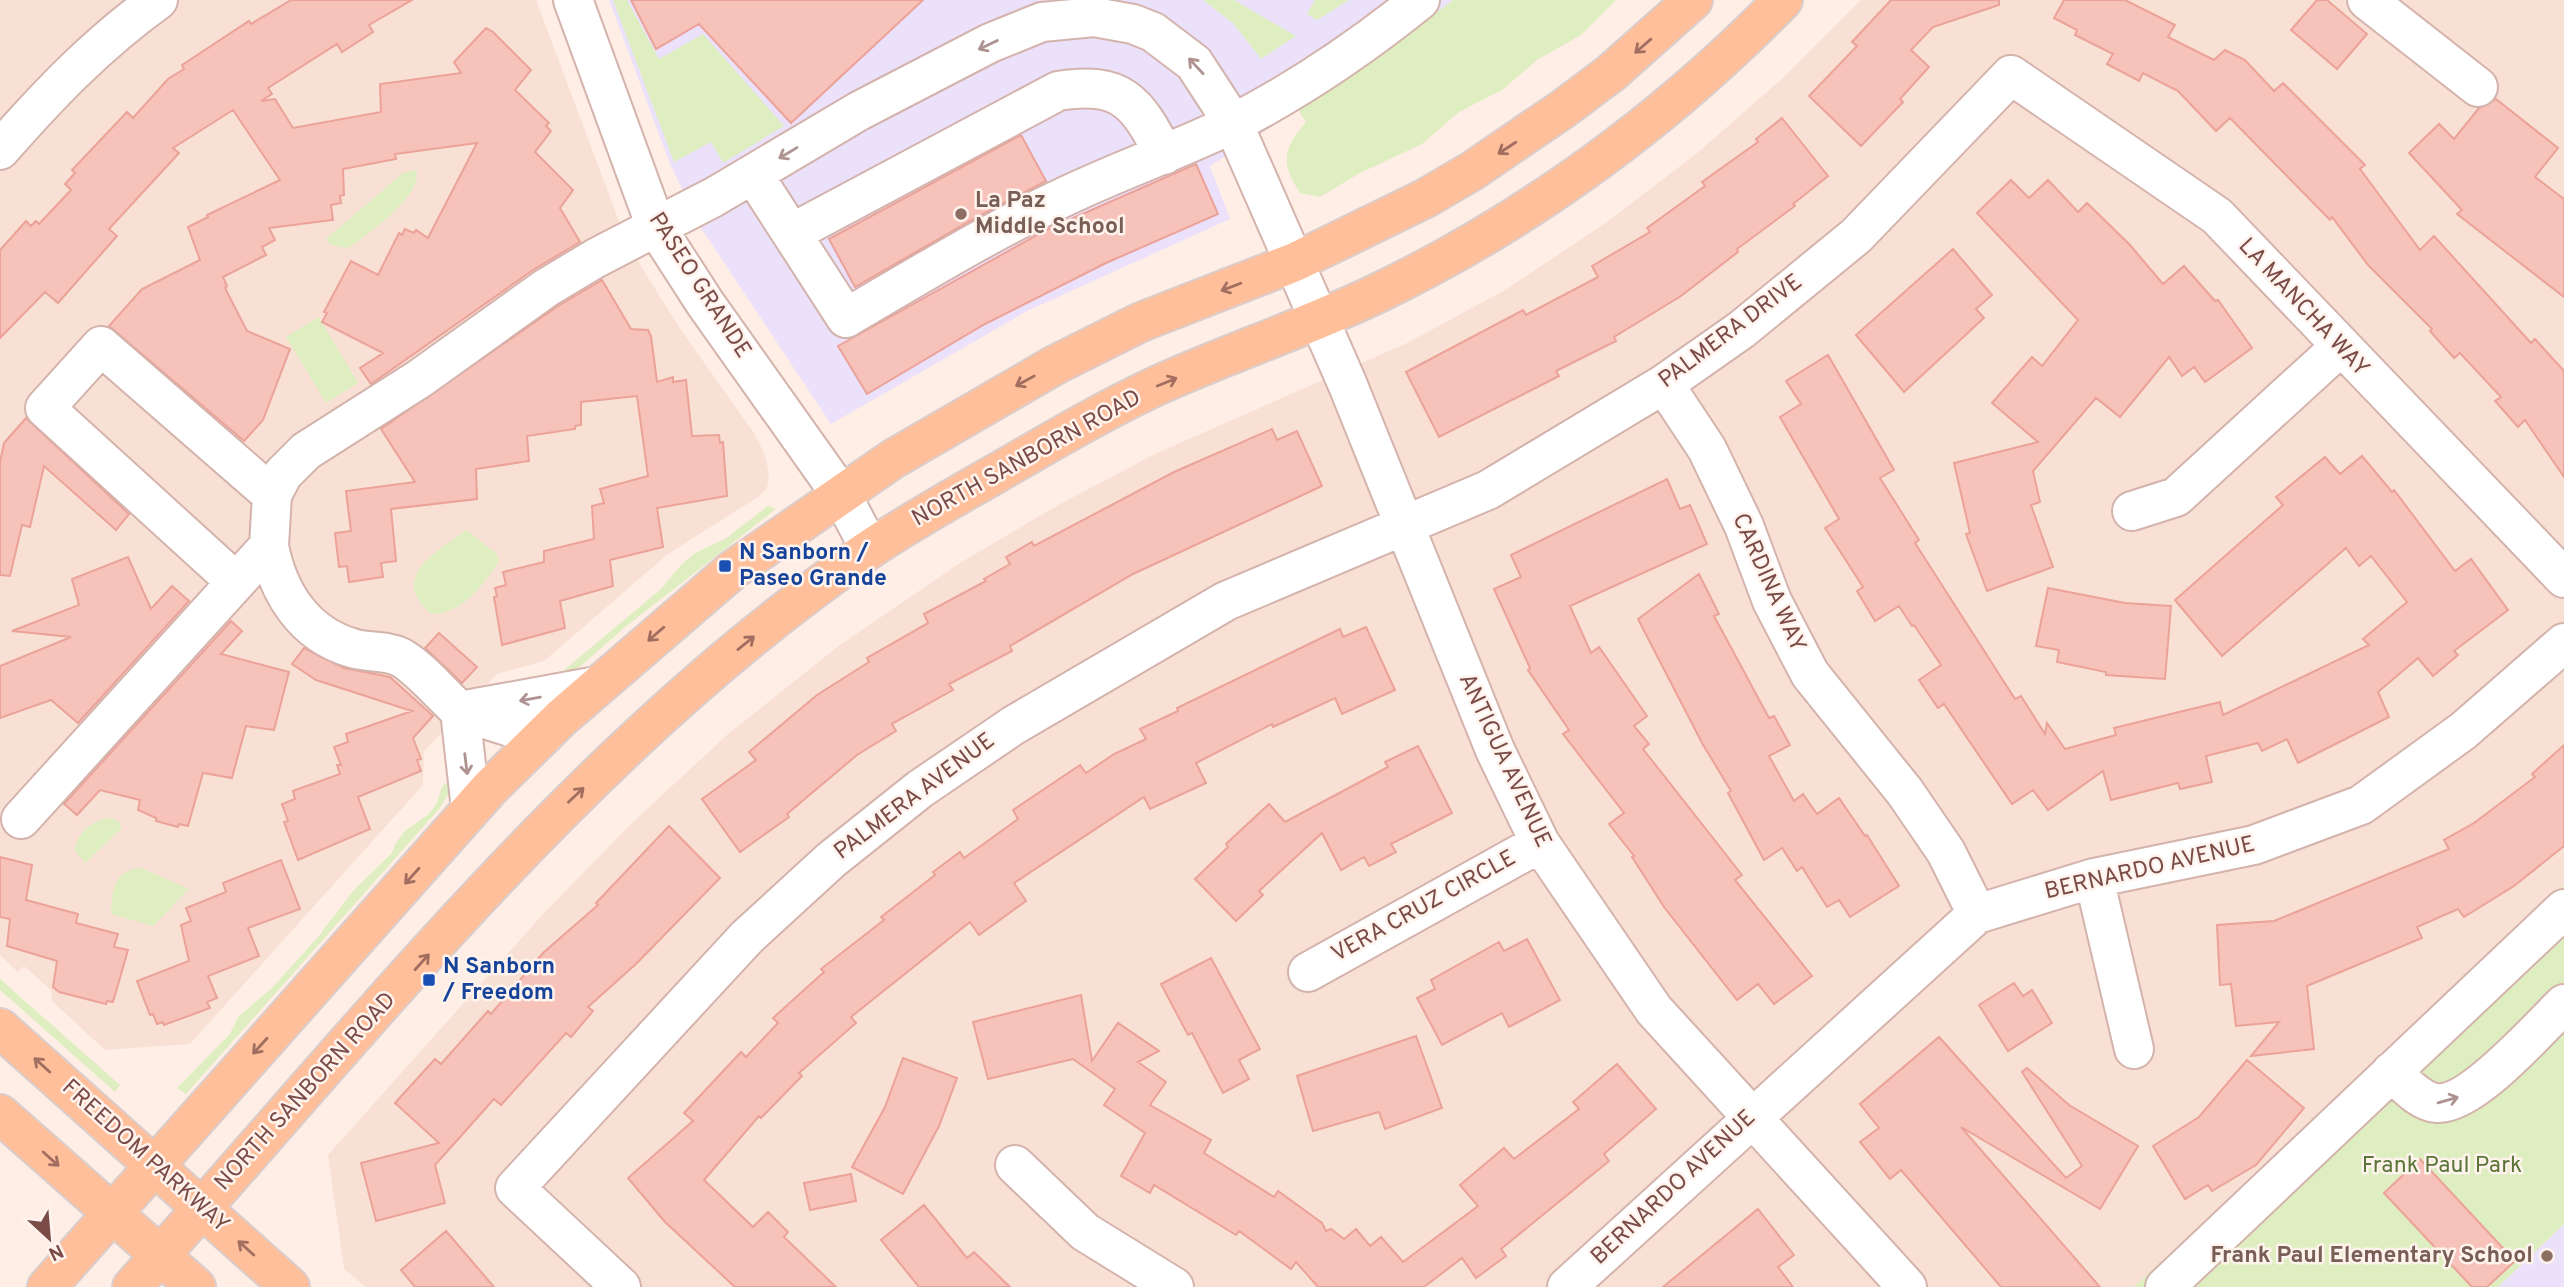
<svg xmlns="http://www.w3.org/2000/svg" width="2564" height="1287" font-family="Overpass,sans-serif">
  <rect width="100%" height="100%" fill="#feeee5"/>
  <!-- residential -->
  <path fill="#f9e0d5" d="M0 0H536L617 216 642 268 681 330 754 433 765 455 769 474 767 488 758 497 668 554 544 661 497 674 424 751 423 785 190 1044 105 1050 51 1000 52 991 24 966 18 972 0 955Z
    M1861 0H2564V885L2134 1287H366L344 1269 328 1155 544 913 631 824 728 734 840 645 960 563 1060 504 1157 453 1407 343 1507 289 1607 222 1696 154 1785 76Z"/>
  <!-- education -->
  <path fill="#ebe1fb" d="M609 0H1453L1350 77 1210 166 1230 219 1029 310 831 424 701 228 670 164Z
    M2564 1224V1287H2498Z"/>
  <!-- green -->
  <path fill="#dfeec1" d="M613 0H627L659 59 703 34 784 126 723 163 711 142 674 162Z
    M1203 0H1234L1296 36 1261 59 1233 23Z
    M1315 0H1349L1317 20 1307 14Z
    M1453 0H1616L1581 35 1537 60 1502 90 1459 112 1422 144 1360 173 1320 197 1300 193C1280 162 1283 149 1306 122L1298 110 1350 77Z
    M416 170C425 193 367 236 348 248L331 245 326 239 403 173Z
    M319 317 358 383 326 403 286 337Z
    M768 506 776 509 624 628 566 679 545 686 661 589 681 565 695 553 725 539Z
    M466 530 496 553 499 561C483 585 463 614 431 614 388 576 436 553 466 530Z
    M451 780V790L439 809 186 1094 177 1088 229 1035 239 1016 271 989 318 937 353 891 392 853 395 844 405 831 429 814 437 803 442 786Z
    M111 818 119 822 122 828 85 863 75 851C76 833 93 819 111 818Z
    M141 868 189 889 153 926 111 914C112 891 113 870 141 868Z
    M2564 885V1224L2498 1287H2134Z
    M0 979 120 1085 115 1092 0 990Z"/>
  <!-- building -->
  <path fill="#f7c2ba" stroke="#eba298" stroke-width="2" d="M291 0H412L369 25 373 32 342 52 337 44 268 88 272 94 261 101 275 99 293 128 381 112 380 84 461 73 454 62 486 28 493 32 531 70 515 90 549 123 546 126 551 131 535 152 573 190 560 208 580 242 533 270 371 384 360 368 383 353 322 322 327 313 324 312 351 261 378 275 399 233 402 235 405 229 414 233 416 230 428 238 477 143 395 154 396 159 343 169 344 195 340 196 341 203 331 205 333 220 269 228 275 240 262 247 266 255 223 277 227 286 225 288 247 331 290 349 263 420 244 441 109 326 142 289 200 260 188 227 208 217 207 215 280 180 233 110 173 148 179 153 109 229 117 236 58 303 45 292 0 338V250L26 221 31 226 36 221 39 224 71 190 65 184 75 173 72 170 127 112 133 118 168 79 184 69 182 65 249 21 251 24Z
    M631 0H923L791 123 699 24 656 49Z
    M1891 0H1999V5L1933 27 1911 50 1929 67 1900 99 1903 102 1861 146 1809 96 1857 46 1852 42Z
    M2064 0H2125L2175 25 2168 37 2214 60 2225 50 2245 60 2274 91 2283 83 2365 165 2360 169 2420 250 2434 236 2531 343 2535 339 2564 371V477L2525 420 2518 427 2495 401 2501 397 2460 353 2454 358 2430 331 2432 329 2368 265 2332 217 2330 220 2230 118 2216 131 2178 91 2143 73 2139 81 2107 64 2113 54 2075 35 2077 30 2054 18Z
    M2317 0H2327L2367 34 2337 69 2291 30Z
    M2496 99 2558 148 2535 177 2564 199V297L2457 214 2462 210 2409 153 2439 124 2454 139 2479 108Z
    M1782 118 1828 176 1793 204 1795 206 1737 249 1738 252 1681 296 1614 337 1616 341 1556 371 1559 376 1439 437 1406 372 1523 310 1526 315 1598 277 1592 266 1650 232 1647 228 1705 186 1702 182 1758 142 1756 139Z
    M1021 135 1046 181 970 221 855 287 829 239Z
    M1196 164 1218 214 1106 263 985 324 867 394 838 346 1046 230Z
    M2011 180 2029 198 2048 180 2078 212 2087 203 2130 245 2163 284 2184 266 2215 301 2218 300 2252 348 2205 382 2194 367 2182 376 2169 357 2120 417 2096 398 2033 471 2040 502 2031 505 2053 567 1987 591 1966 534 1970 533 1954 463 2038 442 1992 403 2032 357 2042 366 2078 320 1977 213Z
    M1953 249 1992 295 1976 309 1984 318 1904 392 1856 335Z
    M602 280 631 329 648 330 651 336 657 382 673 377V382L686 380 692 436 719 435 720 443 723 442 727 496 657 508 663 547 610 560 613 586 560 601 565 628 502 645 494 597 497 596 495 588 506 585 503 572 544 562V551L594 539 592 506 604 503 600 489 648 476 637 396 581 402V425L575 426V429L527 436 529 461 476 469 477 499 391 509 396 561 381 563 383 577 349 582 347 566 339 567 335 533 351 531 346 491 415 482 381 429 558 306Z
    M1828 355 1894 470 1880 478 1919 540 1915 543 2015 699 2021 696 2045 734 2047 723 2065 749 2116 735 2114 728 2220 702 2223 715 2369 645 2363 639 2407 602 2371 556 2359 566 2346 548 2222 656 2175 600 2283 505 2276 497 2325 457 2340 474 2362 456 2392 492 2394 490 2455 571 2471 559 2508 610 2454 651 2458 655 2433 676 2418 658 2378 692 2389 717 2298 763 2287 739 2262 751 2258 743 2206 756 2212 782 2180 789 2178 783 2111 800 2103 771 2048 810 2033 790 2012 804 1944 704 1938 708 1919 680 1941 665 1914 625 1912 626 1899 606 1875 621 1857 591 1863 587 1825 528 1839 519 1780 417 1801 404 1786 381Z
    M26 418 129 514 116 530 44 466 30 527 22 525 10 576 0 575V462L4 443Z
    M1272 429 1277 440 1297 431 1322 486 1133 574 1010 646 1012 651 949 684 953 690 892 724 896 731 857 755 787 814 789 817 740 852 702 799 756 760 749 752 817 695 869 662 867 658 928 623 924 614 986 581 984 579 1010 564 1006 557 1032 542 1034 546 1174 472Z
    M1667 479 1680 509 1690 505 1707 544 1570 606 1591 653 1599 647 1647 716 1634 726 1649 744 1643 749 1742 875 1735 880 1812 976 1774 1004 1758 984 1737 1000 1664 907 1632 857 1634 856 1609 824 1624 813 1563 734 1569 730 1528 670 1530 668 1494 589 1521 577 1511 555Z
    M128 557 151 609 172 586 189 601 78 723 51 700 0 718V666L71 637 12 631 79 605 72 579Z
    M1699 574 1719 614 1714 616 1769 718 1774 716 1790 745 1769 756 1794 801 1803 794 1817 814 1839 798 1865 836 1867 835 1899 886 1850 917 1839 900 1827 907 1802 867 1797 871 1782 848 1764 860 1728 793 1731 791 1702 743 1638 619Z
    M2048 588 2125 603 2171 606 2165 679 2106 675V672L2057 662 2059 650 2036 646Z
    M231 621 242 631 221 654 289 672 274 730 246 726 232 778 203 773 188 826 179 824 178 827 156 821V818L138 810 140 800 100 790 77 815 64 804Z
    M1366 627 1395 690 1342 714 1335 698 1273 727 1272 724 1196 763 1206 783 1150 809 1144 797 1014 883 1026 901 979 935 970 922 851 1017 856 1023 799 1073 802 1076 761 1118 759 1116 704 1180 753 1227 768 1212 788 1232 784 1237 836 1287H735L665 1222 628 1178 693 1121 684 1113 741 1052 746 1057 778 1023 773 1018 824 972 821 969 884 920 881 917 935 875 933 872 960 852 964 858 1018 819 1013 810 1080 765 1086 773 1114 754 1146 739 1140 729 1178 711 1177 708 1340 629 1343 637Z
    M439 633 477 667 462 683 425 648Z
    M304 648 344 668 390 677 433 716 413 738 421 759 417 760 421 771 358 797 370 829 298 860 284 822 288 821 282 804 295 799 293 791 340 774 337 765H341L334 747 348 742 346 734 412 711 316 680 292 664Z
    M2564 745V846L2514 886 2464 917 2458 909 2417 927 2422 938 2307 986 2314 1049 2251 1056 2279 1022 2236 1026 2231 984 2220 985 2217 925 2274 921 2449 849 2444 840 2474 823 2535 777 2532 774Z
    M1418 746 1452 813 1391 844 1396 852 1369 866 1364 857 1341 870 1322 833 1259 891 1263 895 1236 921 1195 879 1228 847 1226 844 1269 804 1285 822 1388 767 1385 762Z
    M669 826 720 878 637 963 588 1007 593 1011 571 1037 566 1033 501 1105 494 1099 435 1165 445 1203 376 1221 361 1163 439 1143 395 1103 435 1059 441 1064 488 1011 491 1014 543 953 598 905 596 903Z
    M0 857 32 865 26 900 78 914 76 923 118 934 114 947 128 950 113 1002 107 1001 106 1004 59 992 53 987 57 961 7 946 10 919 0 917Z
    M281 860 300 909 248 928 259 956 208 976 217 998 207 1002 210 1008 164 1025 163 1022 157 1024 153 1014 150 1015 137 981 189 961 181 925 191 921 186 908 226 892 223 883Z
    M1527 939 1560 1000 1509 1027 1502 1013 1442 1045 1417 998 1435 989 1431 980 1499 942 1504 951Z
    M1211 958 1260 1049 1239 1060 1249 1079 1223 1093 1192 1033 1188 1035 1161 984Z
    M2014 983 2023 996 2032 990 2052 1023 2008 1051 1979 1005Z
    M1081 995 1092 1061 1118 1023 1159 1051 1138 1062 1166 1082 1150 1105 1211 1140 1204 1153 1274 1197 1278 1191 1322 1223 1326 1231 1331 1229 1344 1239 1356 1229 1370 1246 1381 1237 1403 1262 1478 1206 1460 1185 1504 1148 1514 1159 1579 1109 1573 1102 1617 1064 1656 1109 1604 1154 1609 1161 1501 1249 1506 1256 1476 1278 1462 1258 1424 1287H1318L1296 1262 1291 1269 1239 1231 1236 1235 1154 1185 1150 1193 1121 1176 1145 1133 1104 1105 1115 1089 1073 1059 988 1079 973 1022Z
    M1416 1036 1442 1108 1385 1129 1379 1112 1313 1131 1297 1076Z
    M1939 1037 2066 1178 2082 1166 2022 1072 2027 1068 2069 1105 2138 1146 2100 1209 1961 1127 2100 1287H2001L1901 1170 1890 1179 1860 1142 1879 1128 1860 1104Z
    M903 1058 957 1078 939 1126 903 1194 852 1167 885 1107Z
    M2247 1060 2304 1108 2256 1165 2212 1191 2208 1185 2185 1199 2153 1146 2199 1117Z
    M2420 1159 2515 1261 2487 1287H2472L2384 1193Z
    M851 1174 856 1201 810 1210 804 1183Z
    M924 1205 967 1258 974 1252 1010 1287H919L881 1240Z
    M1758 1209 1794 1255 1778 1267 1793 1287H1663Z
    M446 1231 494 1287H415L401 1270Z"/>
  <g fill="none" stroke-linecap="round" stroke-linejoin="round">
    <defs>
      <path id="minor" d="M573 0 656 227 705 303 842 496 870 549
        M2367 0 2478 87
        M0 150C49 94 97 44 158 0
        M753 174 846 318C918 276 989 232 1064 197 1120 170 1179 150 1234 123 1300 89 1363 46 1420 0
        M792 233 1058 91C1121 81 1137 101 1164 155
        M1664 384 1707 449 1744 526 1772 601 1810 674 1905 792 1946 852 1977 914
        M272 495 283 474 306 451 419 379 546 288 596 258 714 197 859 111 990 43 1042 22 1094 17 1133 24 1153 32 1194 63 1233 123 1347 383 1495 750 1540 843 1654 1010 1907 1287
        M2132 511 2176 497 2340 347
        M269 546C278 593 304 634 352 648 367 653 386 650 400 657 419 667 443 696 460 711L597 686
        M471 809 460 711 513 728 545 734
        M21 819 269 546 272 495 101 346 45 408 236 582
        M2094 878 2134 1049
        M1308 972 1540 843
        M2391 1072C2404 1083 2419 1101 2436 1103 2471 1107 2539 1028 2564 1004
        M1015 1165 1085 1232 1174 1287
        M621 1287 515 1188 747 937 831 860 920 789 1014 725 1226 601 1488 490 1664 384 1741 330 1856 236 2011 75 2217 216 2564 578
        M1567 1287 1977 914 2094 878 2254 845 2361 805 2463 731 2564 643
        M2165 1287 2564 909"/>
      <path id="major" d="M0 1028 290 1287
        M0 1114 196 1287
        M47 1287 489 789 561 718 734 569 893 459 1055 365 1141 322 1295 262 1426 198 1472 171 1563 109 1611 73 1693 0
        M132 1287C363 1031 581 748 867 551 908 523 952 499 995 474 1047 444 1099 413 1154 387 1228 353 1306 328 1380 292 1529 220 1667 119 1783 0"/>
    </defs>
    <!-- minor casing -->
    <use href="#minor" stroke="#d4b3ac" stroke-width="42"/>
    <!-- major casing -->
    <use href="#major" stroke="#dacdcb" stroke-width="42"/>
    <!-- minor -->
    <use href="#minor" stroke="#fff" stroke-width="38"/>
    <!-- major -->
    <use href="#major" stroke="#ffbf9b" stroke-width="38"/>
  </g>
  <!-- one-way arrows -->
  <defs><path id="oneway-shaft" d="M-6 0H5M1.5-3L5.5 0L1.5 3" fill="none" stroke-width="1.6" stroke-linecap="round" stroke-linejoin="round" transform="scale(1.75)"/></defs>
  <g stroke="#af9391">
    <use href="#oneway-shaft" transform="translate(988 45) rotate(154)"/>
    <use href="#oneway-shaft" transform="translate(1196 66) rotate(-133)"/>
    <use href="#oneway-shaft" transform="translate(788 153) rotate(149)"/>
    <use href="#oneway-shaft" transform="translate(530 699) rotate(170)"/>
    <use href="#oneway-shaft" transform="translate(466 764) rotate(83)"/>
    <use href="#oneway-shaft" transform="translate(2448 1100) rotate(-16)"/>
  </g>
  <g stroke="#a26e60">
    <use href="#oneway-shaft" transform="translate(1643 46) rotate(139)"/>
    <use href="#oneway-shaft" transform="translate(1507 148) rotate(147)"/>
    <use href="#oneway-shaft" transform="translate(1231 287) rotate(159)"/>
    <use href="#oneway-shaft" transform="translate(1025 381) rotate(151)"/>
    <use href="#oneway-shaft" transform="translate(1167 382) rotate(-22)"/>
    <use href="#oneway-shaft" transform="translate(656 634) rotate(139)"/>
    <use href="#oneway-shaft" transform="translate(746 643) rotate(-39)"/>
    <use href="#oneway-shaft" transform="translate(576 795) rotate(-43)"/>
    <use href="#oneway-shaft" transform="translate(412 876) rotate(132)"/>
    <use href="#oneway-shaft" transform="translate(422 962) rotate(-48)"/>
    <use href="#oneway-shaft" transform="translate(260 1046) rotate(132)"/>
    <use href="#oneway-shaft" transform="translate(42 1065) rotate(-138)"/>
    <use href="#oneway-shaft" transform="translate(51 1159) rotate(42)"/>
    <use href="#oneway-shaft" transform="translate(246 1248) rotate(-138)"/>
  </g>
  <!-- markers -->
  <g fill="#8d6e63" stroke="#fff3ed" stroke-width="2.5">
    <circle cx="961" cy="214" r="7"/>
    <circle cx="2547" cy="1256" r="7"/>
  </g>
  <g fill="#1a4fb4" stroke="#fff3ed" stroke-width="2.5">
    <rect x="718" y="559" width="14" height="14" rx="3.5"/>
    <rect x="422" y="973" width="14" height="14" rx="3.5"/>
  </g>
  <g text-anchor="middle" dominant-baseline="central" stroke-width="5" stroke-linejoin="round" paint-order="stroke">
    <!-- education labels -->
    <g font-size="23" font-weight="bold" fill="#785e54" stroke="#fff3ed" text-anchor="start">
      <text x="975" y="201">La Paz<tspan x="975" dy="26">Middle School</tspan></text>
      <text x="2533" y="1256" text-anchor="end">Frank Paul Elementary School</text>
    </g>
    <!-- street labels -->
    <g font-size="23" fill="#7a4b47" stroke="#fff3ed">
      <text transform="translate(699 286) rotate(57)">PASEO GRANDE</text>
      <text transform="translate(2303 308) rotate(47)">LA MANCHA WAY</text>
      <text transform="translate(1731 332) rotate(-37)">PALMERA DRIVE</text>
      <text transform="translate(1027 459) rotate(-29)">NORTH SANBORN ROAD</text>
      <text transform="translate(1768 583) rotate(66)">CARDINA WAY</text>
      <text transform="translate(1504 761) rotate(65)">ANTIGUA AVENUE</text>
      <text transform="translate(915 797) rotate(-37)">PALMERA AVENUE</text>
      <text transform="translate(2150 869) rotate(-13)">BERNARDO AVENUE</text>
      <text transform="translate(1424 907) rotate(-29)">VERA CRUZ CIRCLE</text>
      <text transform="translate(306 1092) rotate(-48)">NORTH SANBORN ROAD</text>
      <text transform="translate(145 1157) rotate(42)">FREEDOM PARKWAY</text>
      <text transform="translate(1674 1188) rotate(-43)">BERNARDO AVENUE</text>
    </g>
    <!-- transit labels -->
    <g font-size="23" font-weight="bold" fill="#164399" stroke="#fff3ed" text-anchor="start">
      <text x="739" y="553">N Sanborn /<tspan x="739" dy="26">Paseo Grande</tspan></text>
      <text x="443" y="967">N Sanborn<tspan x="443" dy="26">/ Freedom</tspan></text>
    </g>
    <!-- park labels -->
    <g font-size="23" fill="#5b7538" stroke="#fff3ed">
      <text x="2442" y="1166">Frank Paul Park</text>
    </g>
  </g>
  <!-- north arrow -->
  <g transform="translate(49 1238) rotate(154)" stroke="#fff3ed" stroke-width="5" paint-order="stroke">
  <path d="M0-5L12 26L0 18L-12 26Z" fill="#7a4b47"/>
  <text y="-10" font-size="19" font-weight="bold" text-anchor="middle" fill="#7a4b47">N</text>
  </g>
</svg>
